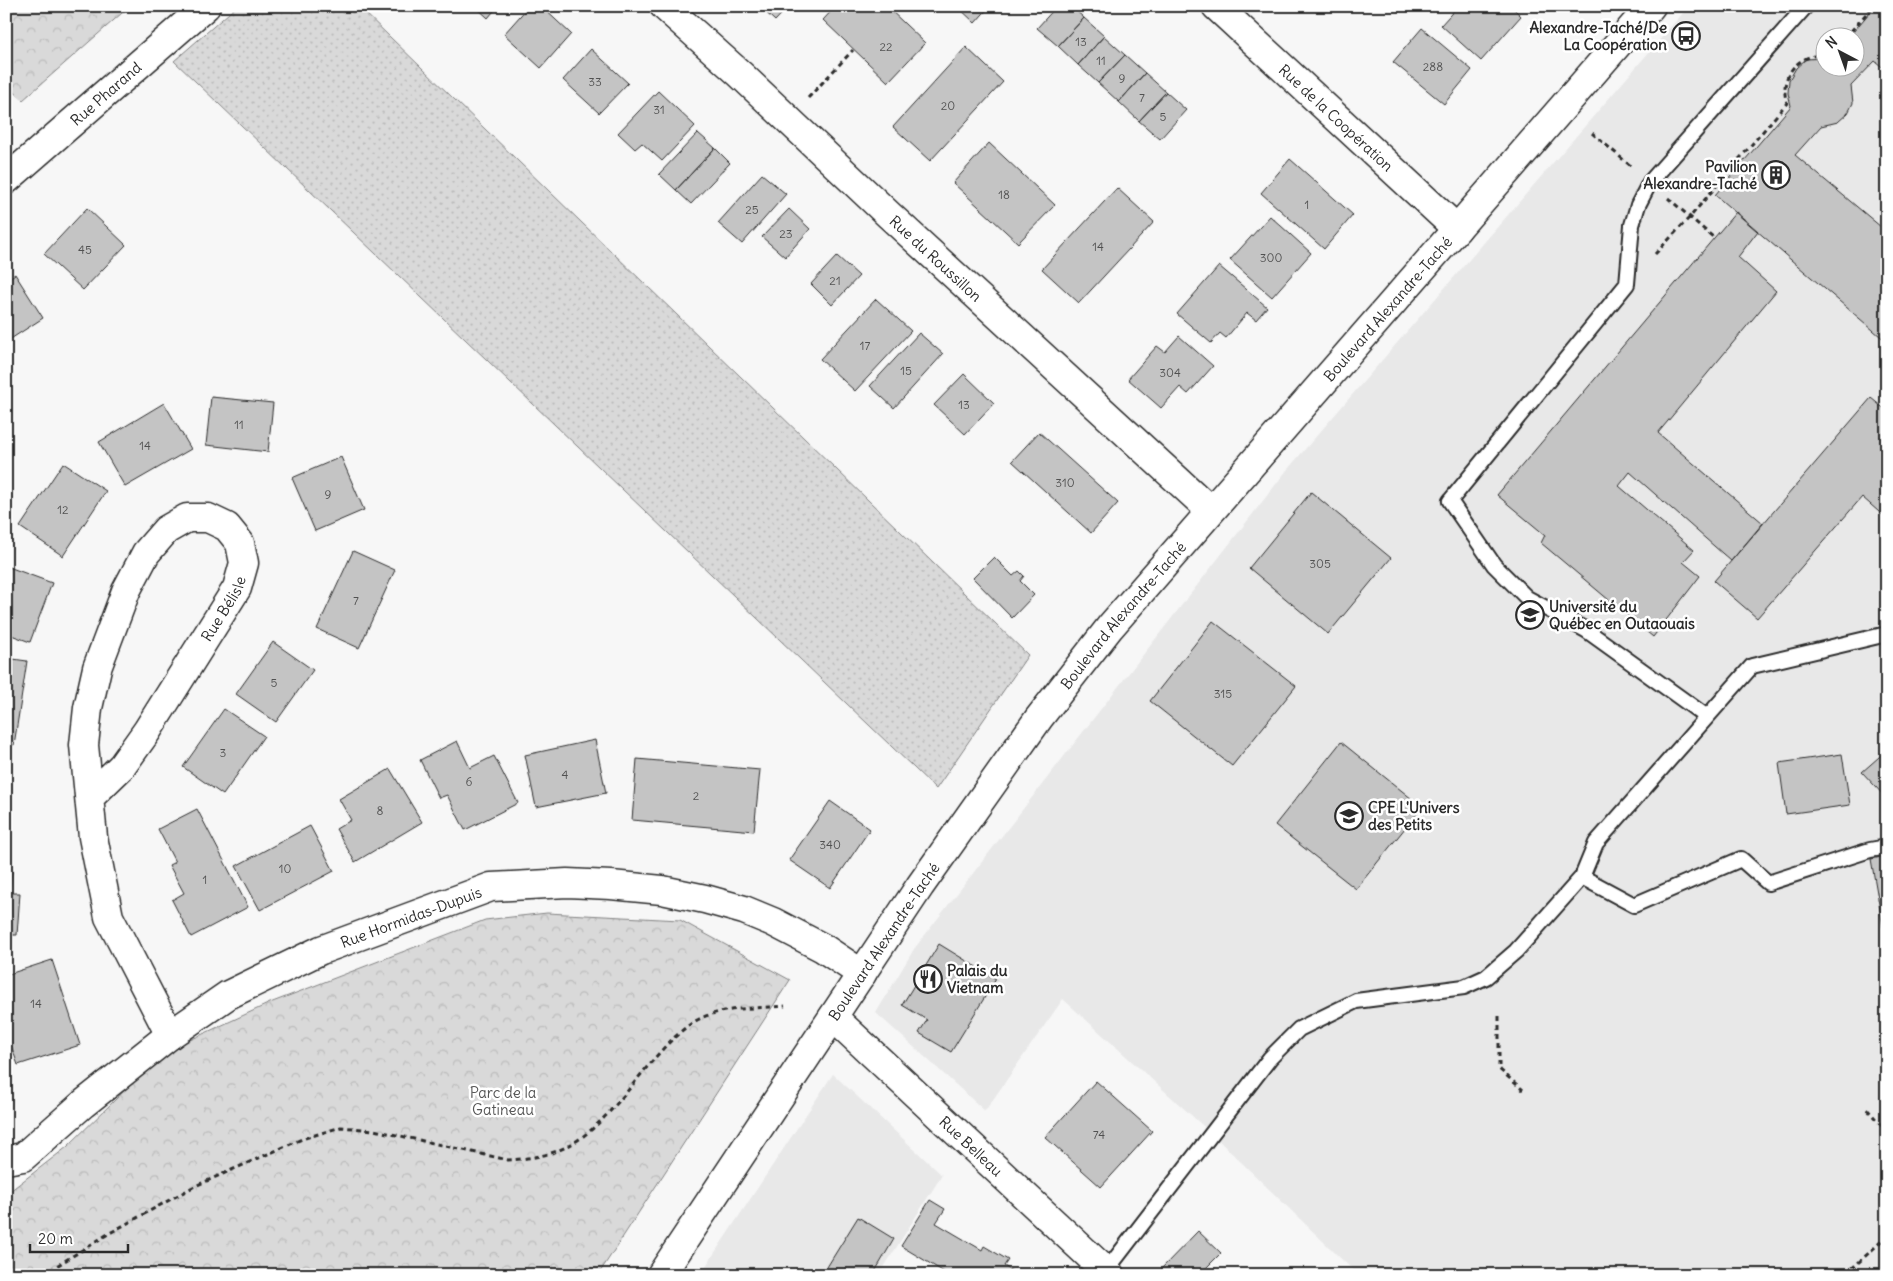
<svg xmlns="http://www.w3.org/2000/svg" width="1893" height="1281" font-family="Delius,sans-serif">
  <defs>
    <pattern id="grass-dots" width="8" height="8" patternUnits="userSpaceOnUse" patternTransform="scale(1.25)"><rect width="8" height="8" fill="#d9d9d9"/><path d="M2 2h.1M6 6h.1" fill="none" stroke="#bababa" stroke-width="1.8" stroke-linecap="round"/></pattern>
    <pattern id="forest-crowns" width="20" height="18" patternUnits="userSpaceOnUse" patternTransform="scale(1.25)"><rect width="20" height="18" fill="#d9d9d9"/><path d="M2 6a3 3 0 1 1 6 0M12 15a3 3 0 1 1 6 0" fill="none" stroke="#bababa"/></pattern>
  </defs>
  <rect width="100%" height="100%" fill="#f7f7f7"/>
  <filter id="ink" filterUnits="userSpaceOnUse"><feTurbulence type="fractalNoise" baseFrequency=".02" numOctaves="2"/><feDisplacementMap in="SourceGraphic" scale="10" xChannelSelector="R" yChannelSelector="G"/><feConvolveMatrix kernelMatrix="1 2 1 2 8 2 1 2 1" color-interpolation-filters="sRGB"/></filter>
  <g filter="url(#ink)">
    <!-- built -->
    <path fill="#e8e8e8" fill-rule="evenodd" d="M1689 6H1887V1275H1358L1212 1134 1063 999 985 1111 876 1013 914 949 1287 470ZM1826 38H1856V68H1826Z
      M833 1074 942 1175 879 1275H700Z"/>
    <!-- grass -->
    <path fill="url(#grass-dots)" stroke="#828282" d="M237 6H358L1028 655 936 789 174 61Z"/>
    <!-- forest -->
    <path fill="url(#forest-crowns)" stroke="#828282" d="M6 6H130L23 100 6 84Z
      M547 913 680 920 790 980 598 1275H6V1191H10L67 1147 164 1052 270 1003 485 920Z"/>
    <!-- building -->
    <path fill="#c4c4c4" stroke="#2b2b2b" d="M475 6H498L488 18Z
      M529 6H541L571 34 541 68 504 34Z
      M759 6H789L775 21Z
      M836 6H886L925 43 888 82 823 20Z
      M957 6H990L975 23Z
      M1057 6H1071L1084 18 1058 46 1037 28Z
      M1458 6H1511L1521 16 1481 61 1441 25Z
      M1875 6H1887V71L1875 61 1851 86 1853 103 1848 113 1838 122 1821 126 1795 155 1887 232V342L1715 195 1791 106 1788 93 1789 80 1796 68 1806 59 1826 58V68H1856V38H1848Z
      M1084 18 1104 36 1078 65 1058 46Z
      M1422 28 1472 70 1444 104 1393 62Z
      M1104 36 1125 55 1098 83 1078 65Z
      M966 47 1003 82 930 161 893 127Z
      M591 49 628 83 599 113 563 80Z
      M1125 55 1145 73 1119 102 1098 83Z
      M1145 73 1166 92 1139 121 1119 102Z
      M658 91 695 126 662 161 642 143 635 149 618 133Z
      M1166 92 1186 110 1160 139 1139 121Z
      M698 133 715 148 676 190 659 174Z
      M989 143 1055 205 1018 243 953 183Z
      M715 148 730 163 691 204 676 190Z
      M1290 159 1353 215 1324 249 1261 193Z
      M762 174 786 194 742 244 718 223Z
      M1117 188 1154 222 1079 303 1042 269Z
      M87 208 126 245 83 290 44 254Z
      M789 209 810 229 785 257 762 237Z
      M1736 212 1758 231 1738 257 1776 291 1658 433 1763 523 1731 561 1630 472 1619 486 1694 550 1683 562 1700 576 1653 637 1541 543 1545 535 1497 495Z
      M1270 216 1311 253 1272 297 1230 260Z
      M837 256 859 276 832 305 811 284Z
      M1219 266 1267 307 1256 320 1247 313 1226 338 1220 333 1211 343 1177 314Z
      M15 274 43 318 6 342V280Z
      M876 299 911 331 855 391 820 359Z
      M919 333 943 354 894 408 870 386Z
      M1179 336 1213 366 1188 394 1180 387 1161 408 1128 379 1157 346 1165 352Z
      M964 374 994 403 965 434 934 405Z
      M211 397 273 403 268 452 206 445Z
      M1871 398 1887 411V519L1862 497 1757 618 1714 581Z
      M164 403 191 449 125 487 99 442Z
      M1039 432 1118 503 1091 533 1012 461Z
      M341 457 364 510 315 531 292 478Z
      M63 463 106 491 63 556 20 527Z
      M1311 492 1391 558 1328 634 1249 568Z
      M353 551 395 570 359 648 317 629Z
      M994 557 1013 576 1019 571 1024 576 1020 581 1034 595 1012 618 973 578Z
      M6 566 52 583 30 642 6 633Z
      M1213 621 1296 686 1232 766 1150 701Z
      M273 642 313 670 276 722 236 694Z
      M6 658 27 661 14 745 6 743Z
      M224 709 264 736 223 795 183 767Z
      M595 740 606 793 536 807 525 755Z
      M457 741 470 768 494 756 518 803 465 830 447 795 439 798 420 760Z
      M1341 742 1422 807 1356 889 1275 825Z
      M1887 750V799L1862 772Z
      M1842 754 1850 805 1786 814 1779 763Z
      M637 759 760 770 754 831 632 820Z
      M390 769 422 822 355 862 336 829 351 820 339 799Z
      M6 771H10L9 839H6Z
      M830 801 870 829 830 888 789 860Z
      M197 809 248 907 191 937 172 900 184 893 169 865 175 862 158 829Z
      M310 826 334 871 260 910 236 866Z
      M1887 856V926L1883 927 1871 859Z
      M6 870H12L10 893H20L17 935H6Z
      M939 944 996 979 951 1052 919 1033 927 1020 902 1005Z
      M52 960 80 1045 18 1065 6 1031V975Z
      M1096 1081 1152 1131 1101 1187 1045 1137Z
      M930 1200 945 1209 936 1223 982 1250 984 1246 1008 1260 1004 1266 1018 1275H949L901 1246Z
      M858 1217 894 1239 873 1275H828L824 1272Z
      M1198 1231 1221 1253 1199 1275H1167L1161 1269Z
      M747 1268 758 1275H743Z"/>
    <g fill="none" stroke-linecap="round" stroke-linejoin="round">
      <defs>
        <path id="service" d="M1707 717 1586 630 1527 598 1494 565 1450 501 1627 284 1632 225 1638 205 1650 182 1806 6
          M1582 877 1634 905 1741 859 1768 883 1870 850 1887 847
          M1106 1271 1270 1058 1299 1029 1356 1001 1464 987 1486 977 1516 951 1582 877 1596 843 1752 666 1887 634"/>
        <g id="minor">
          <path id="s1" d="M664 6 740 74 889 215 1210 510"/>
          <path id="s2" d="M1216 6 1457 229"/>
          <path id="s3" d="M6 180 206 6"/>
          <path id="s4" d="M90 797 122 766 147 731 237 588 244 563 240 543 227 527 208 518H187L166 530 146 553 126 591 97 668 88 708 84 745 93 837 109 917 170 1035"/>
          <path id="s5" d="M833 1017 1110 1275"/>
          <path id="s6" d="M6 1160 23 1157 83 1104 170 1035 228 995 321 950 491 887 567 883 611 885 662 890 705 899 744 910 773 922 823 948 862 974"/>
        </g>
        <g id="secondary">
          <path id="s7" d="M661 1275 920 886 1039 718 1110 627 1651 6"/>
        </g>
      </defs>
      <!-- service casing -->
      <use href="#service" stroke="#2b2b2b" stroke-width="18"/>
      <!-- minor casing -->
      <use href="#minor" stroke="#2b2b2b" stroke-width="31"/>
      <!-- secondary casing -->
      <use href="#secondary" stroke="#2b2b2b" stroke-width="31"/>
      <!-- path -->
      <path stroke="#2b2b2b" stroke-width="3" stroke-dasharray="5 4" stroke-linecap="butt" d="M1845 38 1873 6
        M808 98 853 50
        M1592 133 1632 167
        M1668 198 1714 238
        M1655 254 1690 217 1787 103C1778 77 1798 53 1826 55
        M1499 1016V1069L1523 1090
        M1867 1109 1887 1132
        M42 1275 108 1234 193 1187 302 1139 341 1127 374 1130 508 1160C524 1159 541 1157 557 1151 612 1130 643 1057 692 1023 718 1006 756 1009 785 1006
        M1845 1275 1887 1236"/>
      <!-- service -->
      <use href="#service" stroke="#fff" stroke-width="14"/>
      <!-- minor -->
      <use href="#minor" stroke="#fff" stroke-width="28"/>
      <!-- secondary -->
      <use href="#secondary" stroke="#fff" stroke-width="28"/>
    </g>
  </g>
  <!-- icons -->
  <defs>
    <symbol id="bus-ring" viewBox="-11 -11 22 22"><circle r="9.5" fill="#fff" stroke="#2b2b2b" stroke-width="1.5"/><path d="M-5-6H5V4H4V6H2V4H-2V6H-4V4H-5ZM-3.5-4V0h7V-4ZM-3.5 1.2v1.5H-2V1.2ZM2 1.2v1.5H3.5V1.2Z" fill="#2b2b2b"/></symbol>
    <symbol id="building-ring" viewBox="-11 -11 22 22"><circle r="9.5" fill="#fff" stroke="#2b2b2b" stroke-width="1.5"/><path d="M-4-6H4V6H1V3H-1V6H-4ZM-2.5-4.3h1.7v1.8h-1.7ZM.8-4.3h1.7v1.8H.8ZM-2.5-1h1.7V.8h-1.7ZM.8-1h1.7V.8H.8Z" fill="#2b2b2b"/></symbol>
    <symbol id="university-ring" viewBox="-11 -11 22 22"><circle r="9.5" fill="#fff" stroke="#2b2b2b" stroke-width="1.5"/><path d="M0-5L7-2L0 1L-7-2ZM-4 1L0 2.5L4 1V4Q0 6-4 4Z" fill="#2b2b2b"/></symbol>
    <symbol id="school-ring" viewBox="-11 -11 22 22"><circle r="9.5" fill="#fff" stroke="#2b2b2b" stroke-width="1.5"/><path d="M0-5L7-2L0 1L-7-2ZM-4 1L0 2.5L4 1V4Q0 6-4 4Z" fill="#2b2b2b"/></symbol>
    <symbol id="restaurant-ring" viewBox="-11 -11 22 22"><circle r="9.5" fill="#fff" stroke="#2b2b2b" stroke-width="1.5"/><path d="M-5-6h1v4h1v-4h1v4h1v-4h1v5L-1.5 .5V6h-2V.5L-5-1ZM5-6V6H3V1.5H1.5Q1.5-4 5-6Z" fill="#2b2b2b"/></symbol>
  </defs>
  <g fill-rule="evenodd">
    <use href="#bus-ring" x="1670" y="20" width="32" height="32"/>
    <use href="#building-ring" x="1760" y="159" width="32" height="32"/>
    <use href="#university-ring" x="1514" y="599" width="32" height="32"/>
    <use href="#school-ring" x="1333" y="800" width="32" height="32"/>
    <use href="#restaurant-ring" x="912" y="963" width="32" height="32"/>
  </g>
  <g text-anchor="middle" dominant-baseline="central" stroke-width="5" stroke-linejoin="round" paint-order="stroke">
    <!-- number labels -->
    <g font-size="12" fill="#515151">
      <text x="1081" y="41">13</text>
      <text x="886" y="46">22</text>
      <text x="1101" y="60">11</text>
      <text x="1433" y="66">288</text>
      <text x="1122" y="78">9</text>
      <text x="595" y="81">33</text>
      <text x="1142" y="97">7</text>
      <text x="948" y="105">20</text>
      <text x="659" y="109">31</text>
      <text x="1163" y="116">5</text>
      <text x="1004" y="194">18</text>
      <text x="1307" y="204">1</text>
      <text x="752" y="209">25</text>
      <text x="786" y="233">23</text>
      <text x="1098" y="246">14</text>
      <text x="85" y="249">45</text>
      <text x="1271" y="257">300</text>
      <text x="835" y="280">21</text>
      <text x="865" y="345">17</text>
      <text x="906" y="370">15</text>
      <text x="1170" y="372">304</text>
      <text x="964" y="404">13</text>
      <text x="239" y="424">11</text>
      <text x="145" y="445">14</text>
      <text x="1065" y="482">310</text>
      <text x="328" y="494">9</text>
      <text x="63" y="509">12</text>
      <text x="1320" y="563">305</text>
      <text x="356" y="600">7</text>
      <text x="274" y="682">5</text>
      <text x="1223" y="693">315</text>
      <text x="223" y="752">3</text>
      <text x="565" y="774">4</text>
      <text x="469" y="781">6</text>
      <text x="696" y="795">2</text>
      <text x="380" y="810">8</text>
      <text x="830" y="844">340</text>
      <text x="285" y="868">10</text>
      <text x="205" y="879">1</text>
      <text x="36" y="1003">14</text>
      <text x="1099" y="1134">74</text>
    </g>
    <!-- poi labels -->
    <g font-size="15" font-weight="bold" fill="#2b2b2b" stroke="#fff" text-anchor="start">
      <text x="1667" y="27" text-anchor="end">Alexandre-Taché/De<tspan x="1667" dy="17">La Coopération</tspan></text>
      <text x="1757" y="166" text-anchor="end">Pavilion<tspan x="1757" dy="17">Alexandre-Taché</tspan></text>
      <text x="1549" y="606">Université du<tspan x="1549" dy="17">Québec en Outaouais</tspan></text>
      <text x="1368" y="807">CPE L'Univers<tspan x="1368" dy="17">des Petits</tspan></text>
      <text x="947" y="970">Palais du<tspan x="947" dy="17">Vietnam</tspan></text>
    </g>
    <!-- street labels -->
    <g font-size="15" fill="#2b2b2b" stroke="#fff">
      <text stroke="none"><textPath href="#s3" startOffset="132">Rue Pharand</textPath></text>
      <text stroke="none"><textPath href="#s2" startOffset="164">Rue de la Coopération</textPath></text>
      <text stroke="none"><textPath href="#s1" startOffset="371">Rue du Roussillon</textPath></text>
      <text stroke="none"><textPath href="#s7" startOffset="1211">Boulevard Alexandre-Taché</textPath></text>
      <text stroke="none"><textPath href="#s4" startOffset="232">Rue Bélisle</textPath></text>
      <text stroke="none"><textPath href="#s7" startOffset="806">Boulevard Alexandre-Taché</textPath></text>
      <text stroke="none"><textPath href="#s6" startOffset="478">Rue Hormidas-Dupuis</textPath></text>
      <text stroke="none"><textPath href="#s7" startOffset="401">Boulevard Alexandre-Taché</textPath></text>
      <text stroke="none"><textPath href="#s5" startOffset="189">Rue Belleau</textPath></text>
    </g>
    <!-- park labels -->
    <g font-size="15" fill="#565656" stroke="#fff">
      <text x="503" y="1092">Parc de la<tspan x="503" dy="17">Gatineau</tspan></text>
    </g>
  </g>
  <!-- margin -->
  <rect width="1893" height="1281" fill="none" stroke="#fff" stroke-width="25"/>
  <rect x="12" y="12" width="1868" height="1256" fill="none" stroke="#2b2b2b" stroke-width="2" filter="url(#ink)"/>
  <!-- north arrow -->
  <g transform="translate(1840 52) rotate(319)"><circle r="24" fill="#ffffff" stroke="#aaaaaa"/>
  <path d="M0-4L9 19L0 12L-9 19Z" fill="#2b2b2b"/>
  <text y="-8" font-size="14" font-weight="bold" text-anchor="middle" fill="#2b2b2b">N</text>
  </g>
  <!-- scale -->
  <path d="M30 1244v8h98v-8" fill="none" stroke="#2b2b2b" stroke-width="2.5"/>
  <text x="38" y="1244" font-size="15" fill="#2b2b2b" stroke="#ffffff" stroke-width="4" paint-order="stroke">20 m</text>
</svg>
